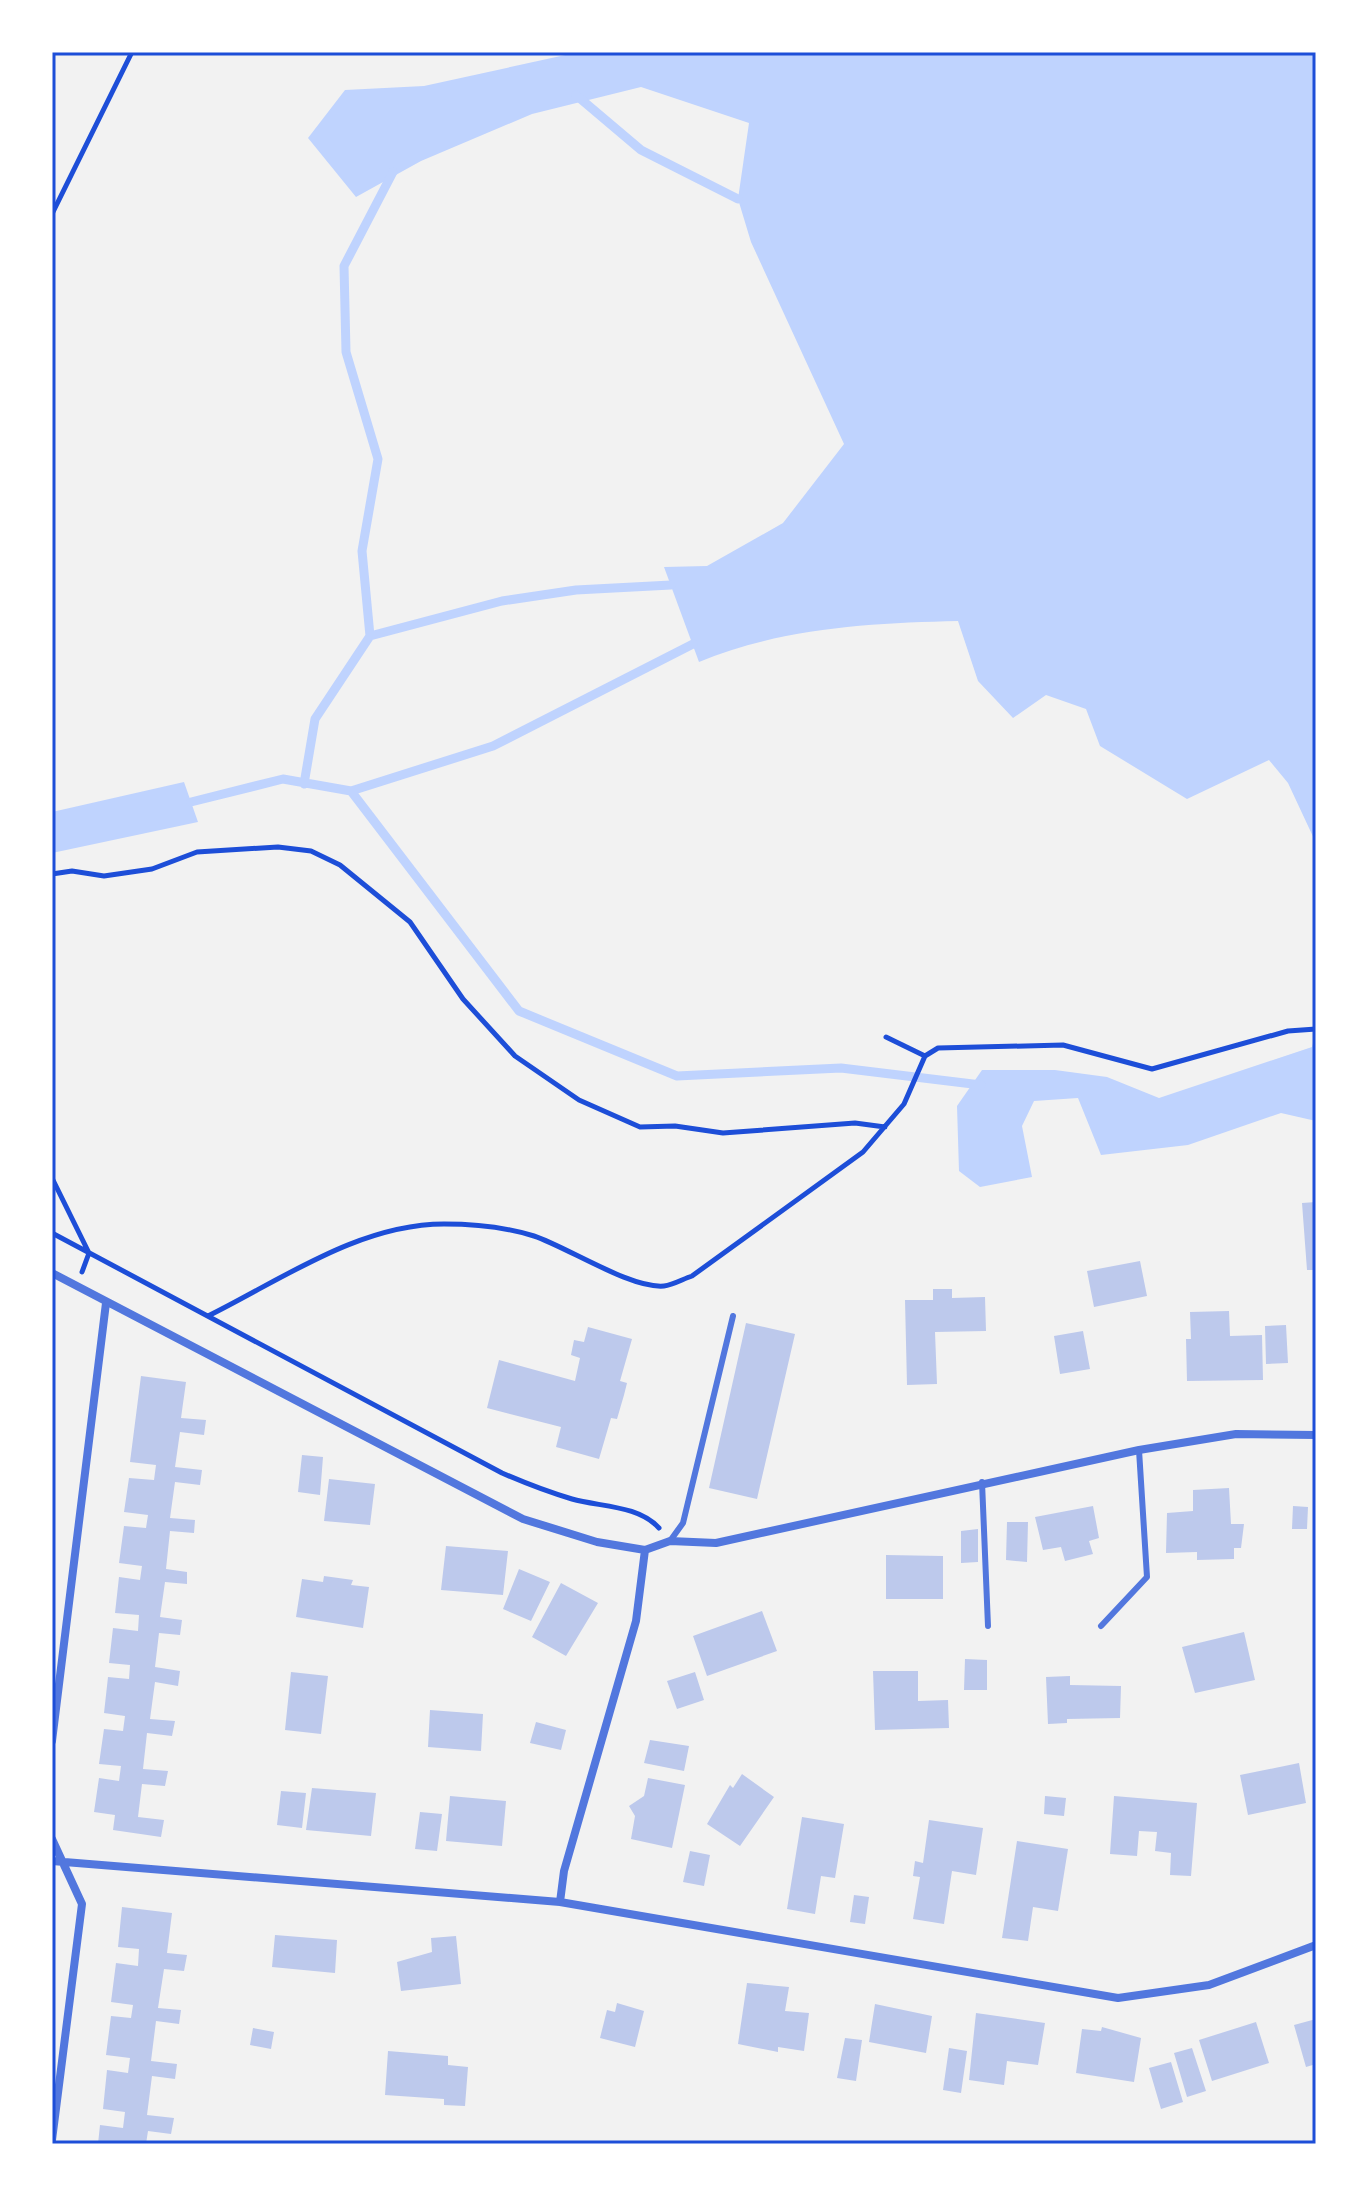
<svg xmlns="http://www.w3.org/2000/svg" width="1368" height="2196" font-family="'Varela Round',sans-serif">
  <rect width="100%" height="100%" fill="#f2f2f2"/>
  <!-- water -->
  <path fill="#bfd3fe" d="M579 52H1316V843L1288 783 1269 760 1187 799 1100 746 1086 709 1046 695 1013 718 978 681 958 621C871 623 780 628 699 662L664 567 707 566 783 523 844 444 751 242 738 199 749 123 641 87 532 114 421 161 356 197 308 138 345 90 424 86Z
    M184 782 198 822 52 853V812Z
    M1316 1031V1121L1281 1113 1188 1145 1101 1155 1078 1098 1034 1101 1022 1126 1032 1177 980 1187 959 1171 957 1106 982 1070H1055L1107 1077 1159 1098 1312 1047Z"/>
  <g fill="none" stroke-linecap="round" stroke-linejoin="round">
    <!-- stream -->
    <path stroke="#bfd3fe" stroke-width="9" d="M576 95 641 150 738 199
      M370 636 502 601 576 590 671 585
      M304 784 315 719 370 636 362 551 378 459 346 352 344 266 393 172
      M351 791 493 746 693 644
      M191 802 283 779 351 791 519 1011 677 1076 841 1068 981 1085"/>
  </g>
  <!-- building -->
  <path fill="#bdc9ec" d="M1316 1202V1270H1307L1302 1203Z
    M1140 1261 1147 1296 1094 1307 1087 1271Z
    M933 1289H952V1298L985 1297 986 1331 935 1332 937 1384 907 1385 905 1300H933Z
    M1229 1311 1230 1336 1262 1335 1263 1380 1187 1381 1186 1339H1191L1190 1312Z
    M746 1323 795 1334 757 1499 709 1488Z
    M1286 1325 1288 1363 1266 1364 1265 1326Z
    M588 1327 632 1339 620 1381 627 1383 624 1395 617 1419 611 1418 599 1459 556 1447 561 1427 487 1408 499 1360 575 1381 580 1358 571 1355 574 1340 584 1342Z
    M1083 1331 1090 1369 1060 1374 1054 1336Z
    M141 1376 186 1382 181 1418 206 1420 204 1435 180 1432 175 1467 202 1470 200 1485 175 1482 170 1518 195 1520 194 1533 170 1531 166 1569 187 1572V1584L165 1582 160 1617 182 1620 180 1635 159 1633 155 1667 180 1671 178 1686 155 1682 150 1719 175 1721 172 1736 147 1733 143 1769 168 1771 165 1786 142 1784 138 1817 164 1820 161 1837 113 1830 115 1815 94 1812 99 1778 119 1781 121 1766 99 1764 104 1729 123 1731 125 1716 104 1713 108 1677 129 1679 130 1665 109 1663 113 1628 138 1631 139 1615 115 1613 119 1577 140 1580 142 1566 119 1563 124 1526 146 1528 148 1515 124 1512 129 1478 154 1480 156 1465 130 1462Z
    M302 1455 323 1457 320 1495 298 1492Z
    M329 1479 375 1484 370 1525 324 1521Z
    M1229 1488 1231 1524H1244L1241 1548H1234V1559L1197 1560V1552L1166 1553 1167 1513 1193 1511V1490Z
    M1093 1506 1099 1538 1089 1541 1093 1554 1065 1561 1061 1547 1043 1550 1035 1517Z
    M1293 1506 1308 1507 1307 1529H1292Z
    M1007 1522H1028L1027 1562 1006 1560Z
    M978 1529V1562L961 1563V1531Z
    M446 1546 508 1551 503 1595 441 1590Z
    M886 1555 943 1556V1599H886Z
    M519 1569 550 1582 531 1621 503 1609Z
    M324 1576 353 1580 351 1585 369 1587 363 1628 296 1617 302 1579 323 1582Z
    M561 1583 598 1603 566 1656 532 1637Z
    M762 1611 777 1651 707 1676 693 1636Z
    M1244 1632 1255 1680 1195 1693 1182 1647Z
    M965 1659 987 1660V1690H964Z
    M873 1671H918V1701L948 1700 949 1728 875 1730Z
    M291 1672 328 1676 321 1734 285 1730Z
    M695 1672 704 1700 677 1709 667 1681Z
    M1070 1676V1685L1121 1686 1120 1718 1067 1719V1723L1048 1724 1046 1677Z
    M430 1710 483 1714 481 1751 428 1747Z
    M536 1722 566 1730 561 1750 530 1743Z
    M650 1740 689 1746 684 1771 644 1763Z
    M1299 1763 1306 1803 1248 1815 1240 1775Z
    M742 1774 774 1797 740 1846 707 1824 730 1785 733 1788Z
    M648 1778 685 1785 672 1848 631 1839 635 1816 629 1806 644 1796Z
    M312 1788 376 1793 371 1836 306 1830Z
    M281 1791 306 1793 302 1828 277 1825Z
    M450 1796 506 1801 502 1846 446 1841Z
    M1045 1796 1066 1798 1064 1816 1044 1814Z
    M1114 1796 1197 1803 1191 1876 1170 1875 1171 1853 1155 1851 1157 1832 1139 1831 1137 1856 1110 1854Z
    M420 1812 442 1814 437 1851 415 1849Z
    M802 1817 844 1824 835 1878 821 1876 815 1914 787 1909Z
    M929 1820 983 1828 976 1875 952 1871 944 1924 913 1919 920 1877 913 1876 915 1861 923 1863Z
    M1017 1841 1068 1849 1058 1911 1033 1907 1028 1941 1002 1938Z
    M690 1851 710 1855 704 1886 683 1882Z
    M854 1895 869 1897 865 1924 850 1922Z
    M122 1907 172 1913 167 1953 187 1955 184 1971 164 1969 158 2008 181 2010 179 2024 156 2021 151 2061 177 2064 175 2079 152 2076 147 2115 174 2118 171 2134 148 2131 146 2144H98L100 2125 123 2128 125 2112 103 2109 107 2070 128 2073 130 2058 106 2055 111 2016 131 2018 133 2005 111 2002 116 1963 138 1966 139 1949 118 1947Z
    M275 1935 337 1940 335 1973 272 1967Z
    M456 1936 461 1984 401 1991 397 1962 432 1952 431 1938Z
    M747 1983 789 1987 785 2011 809 2013 804 2051 778 2047V2052L738 2044Z
    M617 2003 644 2011 635 2047 600 2038 607 2010 615 2012Z
    M875 2004 932 2016 926 2053 869 2042Z
    M976 2013 1045 2023 1038 2065 1007 2061 1004 2085 969 2080Z
    M1316 2019V2064L1306 2067 1294 2025Z
    M1256 2022 1269 2063 1212 2081 1199 2040Z
    M1102 2027 1141 2038 1134 2082 1076 2073 1082 2029 1101 2031Z
    M253 2028 274 2032 271 2049 250 2045Z
    M845 2038 862 2040 856 2081 837 2078Z
    M949 2048 967 2051 961 2093 943 2090Z
    M1192 2048 1206 2091 1187 2097 1174 2053Z
    M388 2051 448 2056V2065L468 2067 465 2106 444 2105V2099L385 2095Z
    M1171 2062 1183 2102 1161 2109 1149 2068Z"/>
  <g fill="none" stroke-linecap="round" stroke-linejoin="round">
    <!-- path -->
    <path stroke="#1d4ed8" stroke-width="5" d="M52 214 132 52
      M52 874 72 871 104 876 152 869 197 852 278 847 311 851 340 865 410 922 463 999 515 1056 579 1100 640 1127 675 1126 723 1133 855 1123 885 1127
      M886 1037 925 1056
      M52 1178 89 1253 82 1272
      M52 1233 502 1473C525 1483 548 1492 572 1499 600 1507 638 1505 659 1528
      M208 1316C281 1280 359 1224 444 1224 474 1224 505 1227 534 1236 567 1247 631 1289 664 1286 673 1285 683 1279 692 1276L863 1152 904 1104 925 1056 938 1048 1063 1045 1152 1069 1288 1031 1316 1029"/>
    <!-- service -->
    <path stroke="#5277de" stroke-width="6" d="M982 1482 988 1626
      M670 1541 683 1523 733 1316
      M1101 1626 1147 1577 1139 1450"/>
    <!-- minor -->
    <path stroke="#5277de" stroke-width="8" d="M52 1273 523 1519 597 1542 645 1550 670 1541 716 1543 1139 1450 1236 1434 1316 1435
      M52 1741 106 1303
      M52 1839 82 1904 52 2140
      M52 1861 560 1902 1118 1998 1209 1985 1316 1945
      M560 1902 564 1871 636 1621 645 1550"/>
  </g>
  <!-- border -->
  <rect width="1368" height="2196" fill="none" stroke="#ffffff" stroke-width="108"/>
  <rect x="54" y="54" width="1260" height="2088" fill="none" stroke="#1d4ed8" stroke-width="3"/>
</svg>
